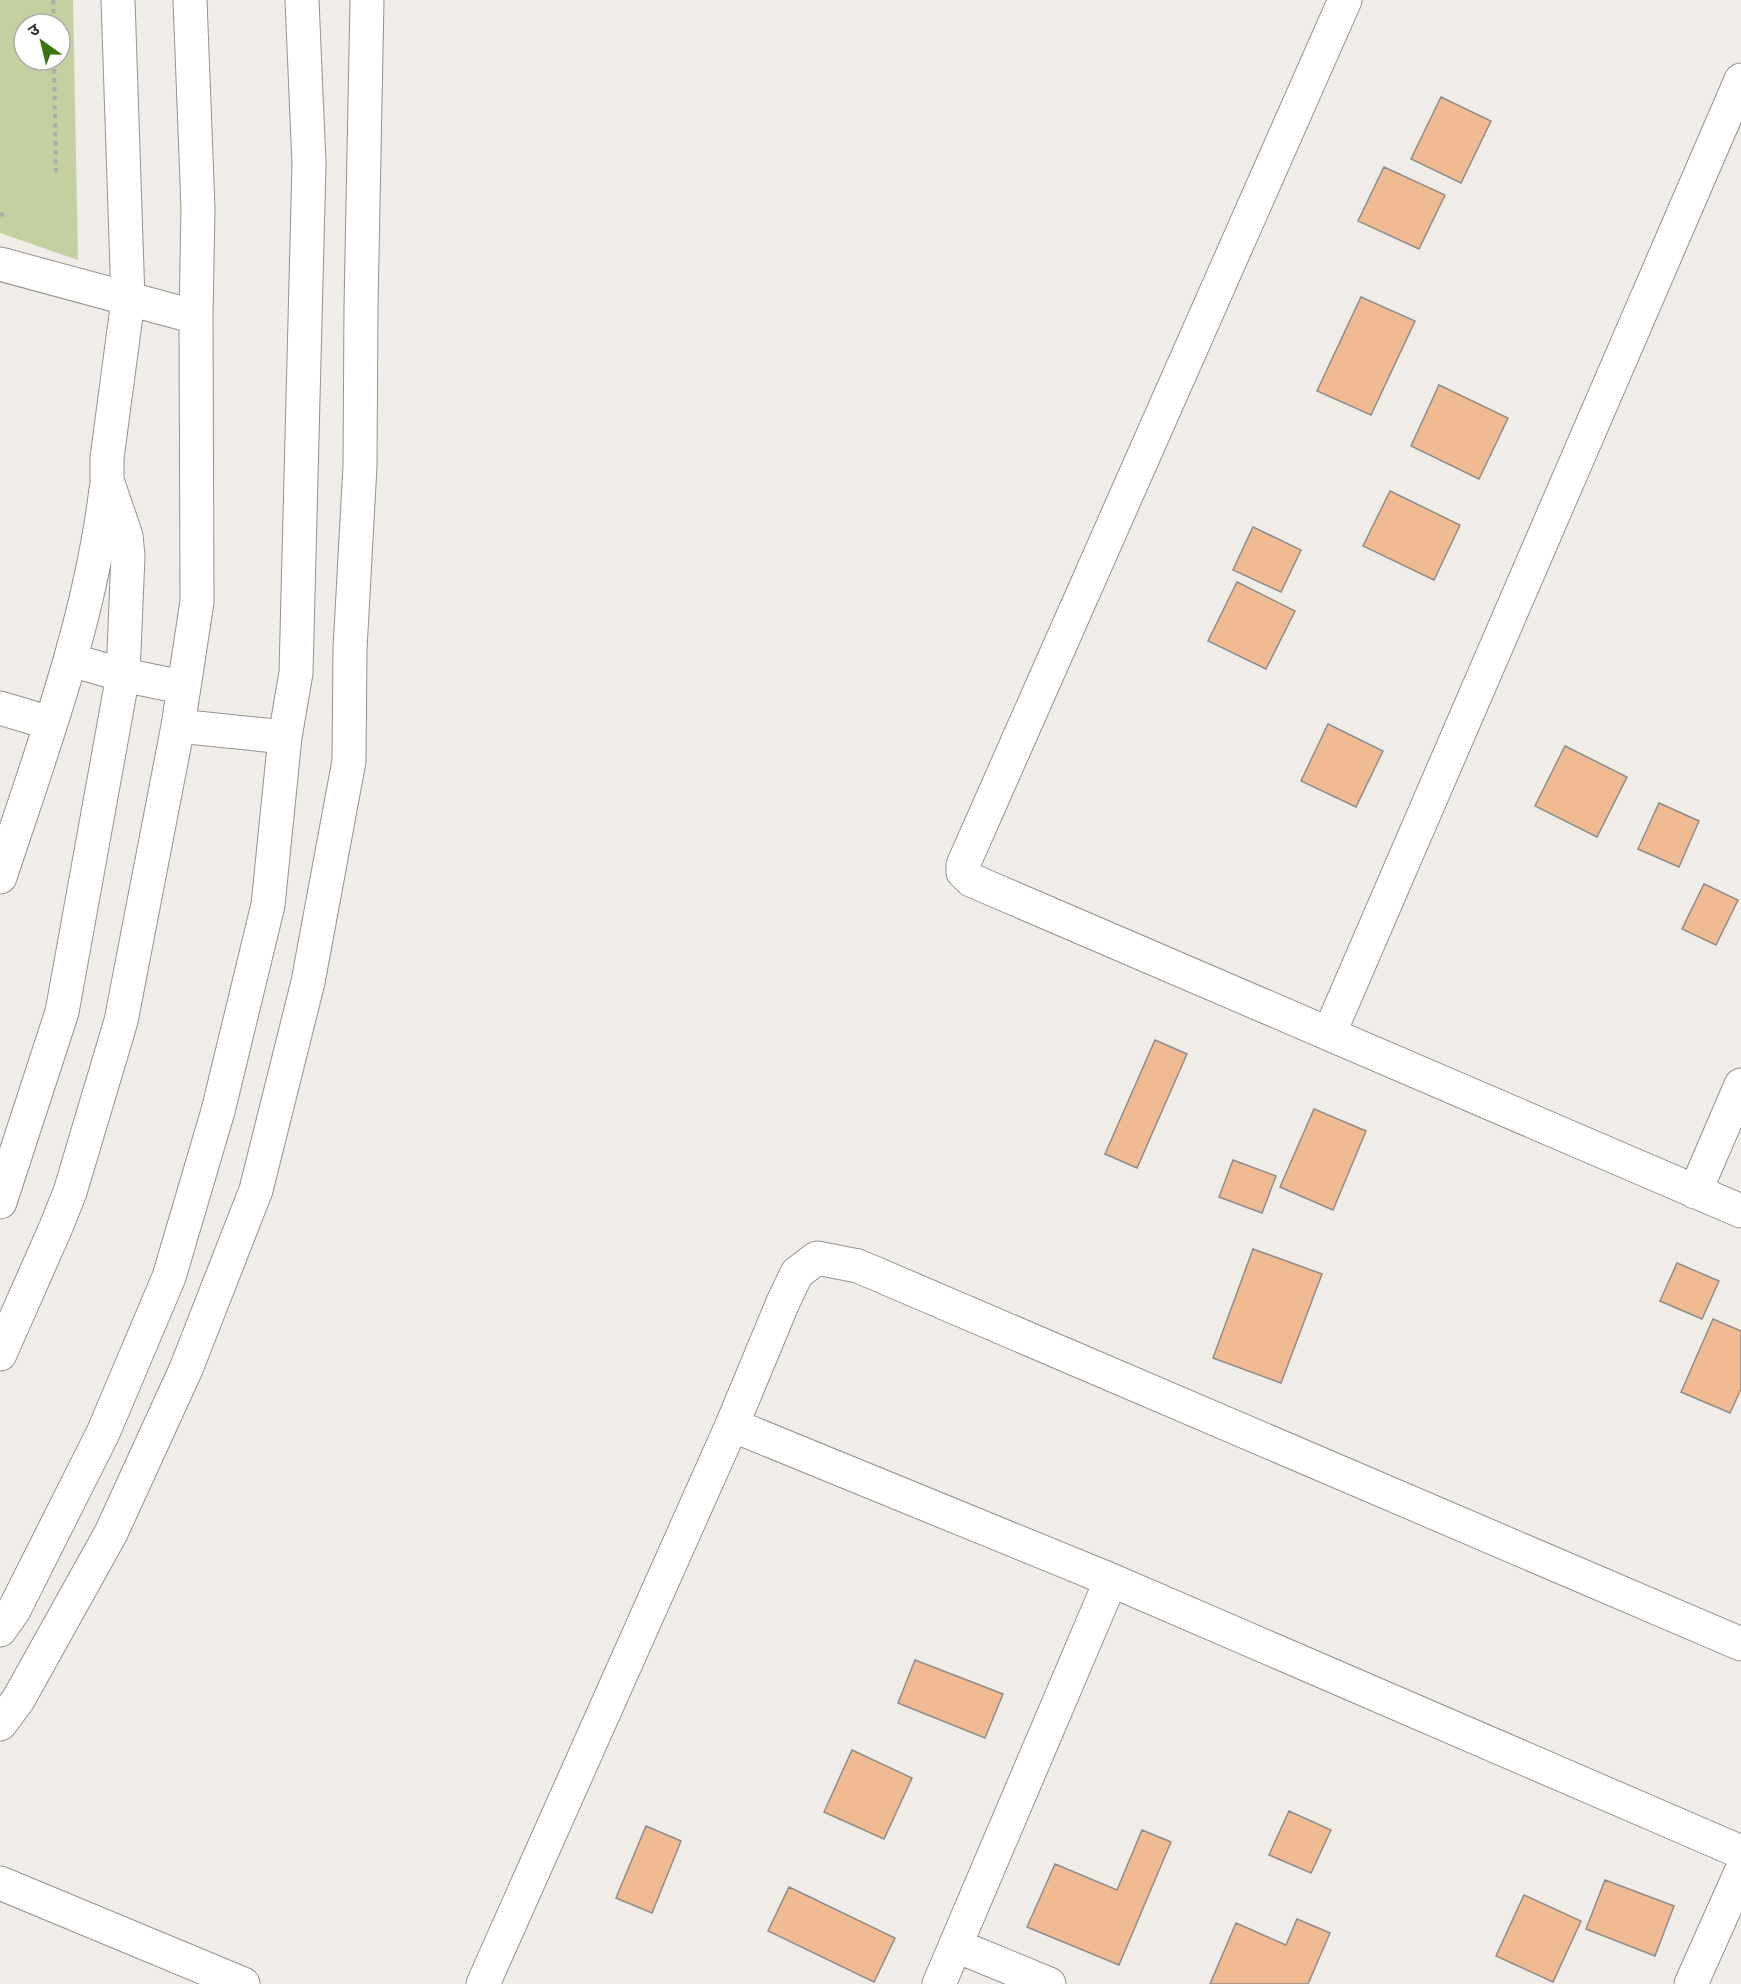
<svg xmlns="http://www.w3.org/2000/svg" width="1741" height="1984" font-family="'PT Sans','Noto Sans Devanagari',sans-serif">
  <rect width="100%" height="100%" fill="#f0ece8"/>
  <!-- green -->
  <path fill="#c5d0a1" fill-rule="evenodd" d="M0 0H73L78 260 0 233ZM24 24H60V60H24Z"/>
  <!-- building -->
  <path fill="#f0bb92" stroke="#8f8b87" stroke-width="1.5" d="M1441 97 1491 121 1461 183 1411 159Z
    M1384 167 1445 195 1419 249 1358 221Z
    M1361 297 1415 321 1371 415 1317 391Z
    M1439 385 1508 418 1479 479 1411 446Z
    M1390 491 1460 525 1434 580 1363 546Z
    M1253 527 1301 550 1281 592 1233 570Z
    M1237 582 1295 611 1266 669 1208 641Z
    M1328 724 1383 751 1356 807 1301 781Z
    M1565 746 1627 777 1597 837 1535 806Z
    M1659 803 1699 821 1679 867 1638 849Z
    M1704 884 1738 900 1716 945 1682 929Z
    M1155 1040 1187 1054 1137 1168 1105 1154Z
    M1314 1109 1366 1131 1333 1210 1280 1187Z
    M1233 1160 1276 1176 1262 1213 1219 1197Z
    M1253 1249 1322 1274 1281 1383 1213 1358Z
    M1677 1263 1719 1281 1702 1319 1660 1301Z
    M1713 1319 1741 1331V1389L1730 1413 1681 1392Z
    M915 1660 1003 1694 985 1738 898 1703Z
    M852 1750 912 1778 884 1839 824 1812Z
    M1289 1811 1331 1830 1311 1873 1269 1855Z
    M646 1826 681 1841 652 1913 616 1898Z
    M1142 1830 1171 1842 1119 1965 1027 1927 1055 1864 1117 1890Z
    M1605 1880 1674 1906 1655 1956 1586 1929Z
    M789 1887 895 1938 874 1982 768 1931Z
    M1524 1895 1581 1921 1553 1982 1496 1956Z
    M1297 1919 1330 1933 1308 1984H1210L1236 1923 1286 1945Z"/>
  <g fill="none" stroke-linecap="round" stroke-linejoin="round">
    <defs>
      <path id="minor" d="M1345 0 963 865V872L971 880 1741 1211
        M0 264 196 317
        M71 660 123 675 182 687
        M0 708 50 723
        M178 726 285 737
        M0 877C42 750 90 622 106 489
        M1329 1034 1741 80
        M1695 1192 1741 1085
        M0 1202 62 1012 123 675 128 556 126 536 107 480V458L128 300 118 0
        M0 1354 56 1227 70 1192 121 1021 178 726 197 602 196 317 198 208 190 0
        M732 1425 1111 1580 1741 1852
        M0 1630 14 1610 103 1433 169 1277 218 1111 268 905 285 737 296 673 309 164 302 0
        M0 1724 18 1700 111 1533 186 1369 256 1190 308 982 349 761 350 649 360 466 361 306 367 0
        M0 1883 243 1984
        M957 1946 1049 1984
        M483 1984 732 1425 784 1300 797 1273 817 1258 858 1266 1741 1644
        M939 1984 1111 1580
        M1691 1984 1741 1872"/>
    </defs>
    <!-- minor casing -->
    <use href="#minor" stroke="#95928e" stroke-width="35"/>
    <!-- path -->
    <path stroke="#afaca8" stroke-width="4" stroke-dasharray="4.5 4.5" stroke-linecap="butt" d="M53 0 54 24
      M54 60 56 177
      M0 214 7 216"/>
    <!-- minor -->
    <use href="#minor" stroke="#fff" stroke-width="33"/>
  </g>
  <!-- north arrow -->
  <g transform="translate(42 42) rotate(326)"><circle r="28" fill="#ffffff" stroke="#adacab" stroke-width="1.5"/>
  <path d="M0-4.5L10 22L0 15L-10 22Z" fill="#38750d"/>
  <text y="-9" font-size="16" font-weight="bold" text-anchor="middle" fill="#31302e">उ</text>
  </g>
</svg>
